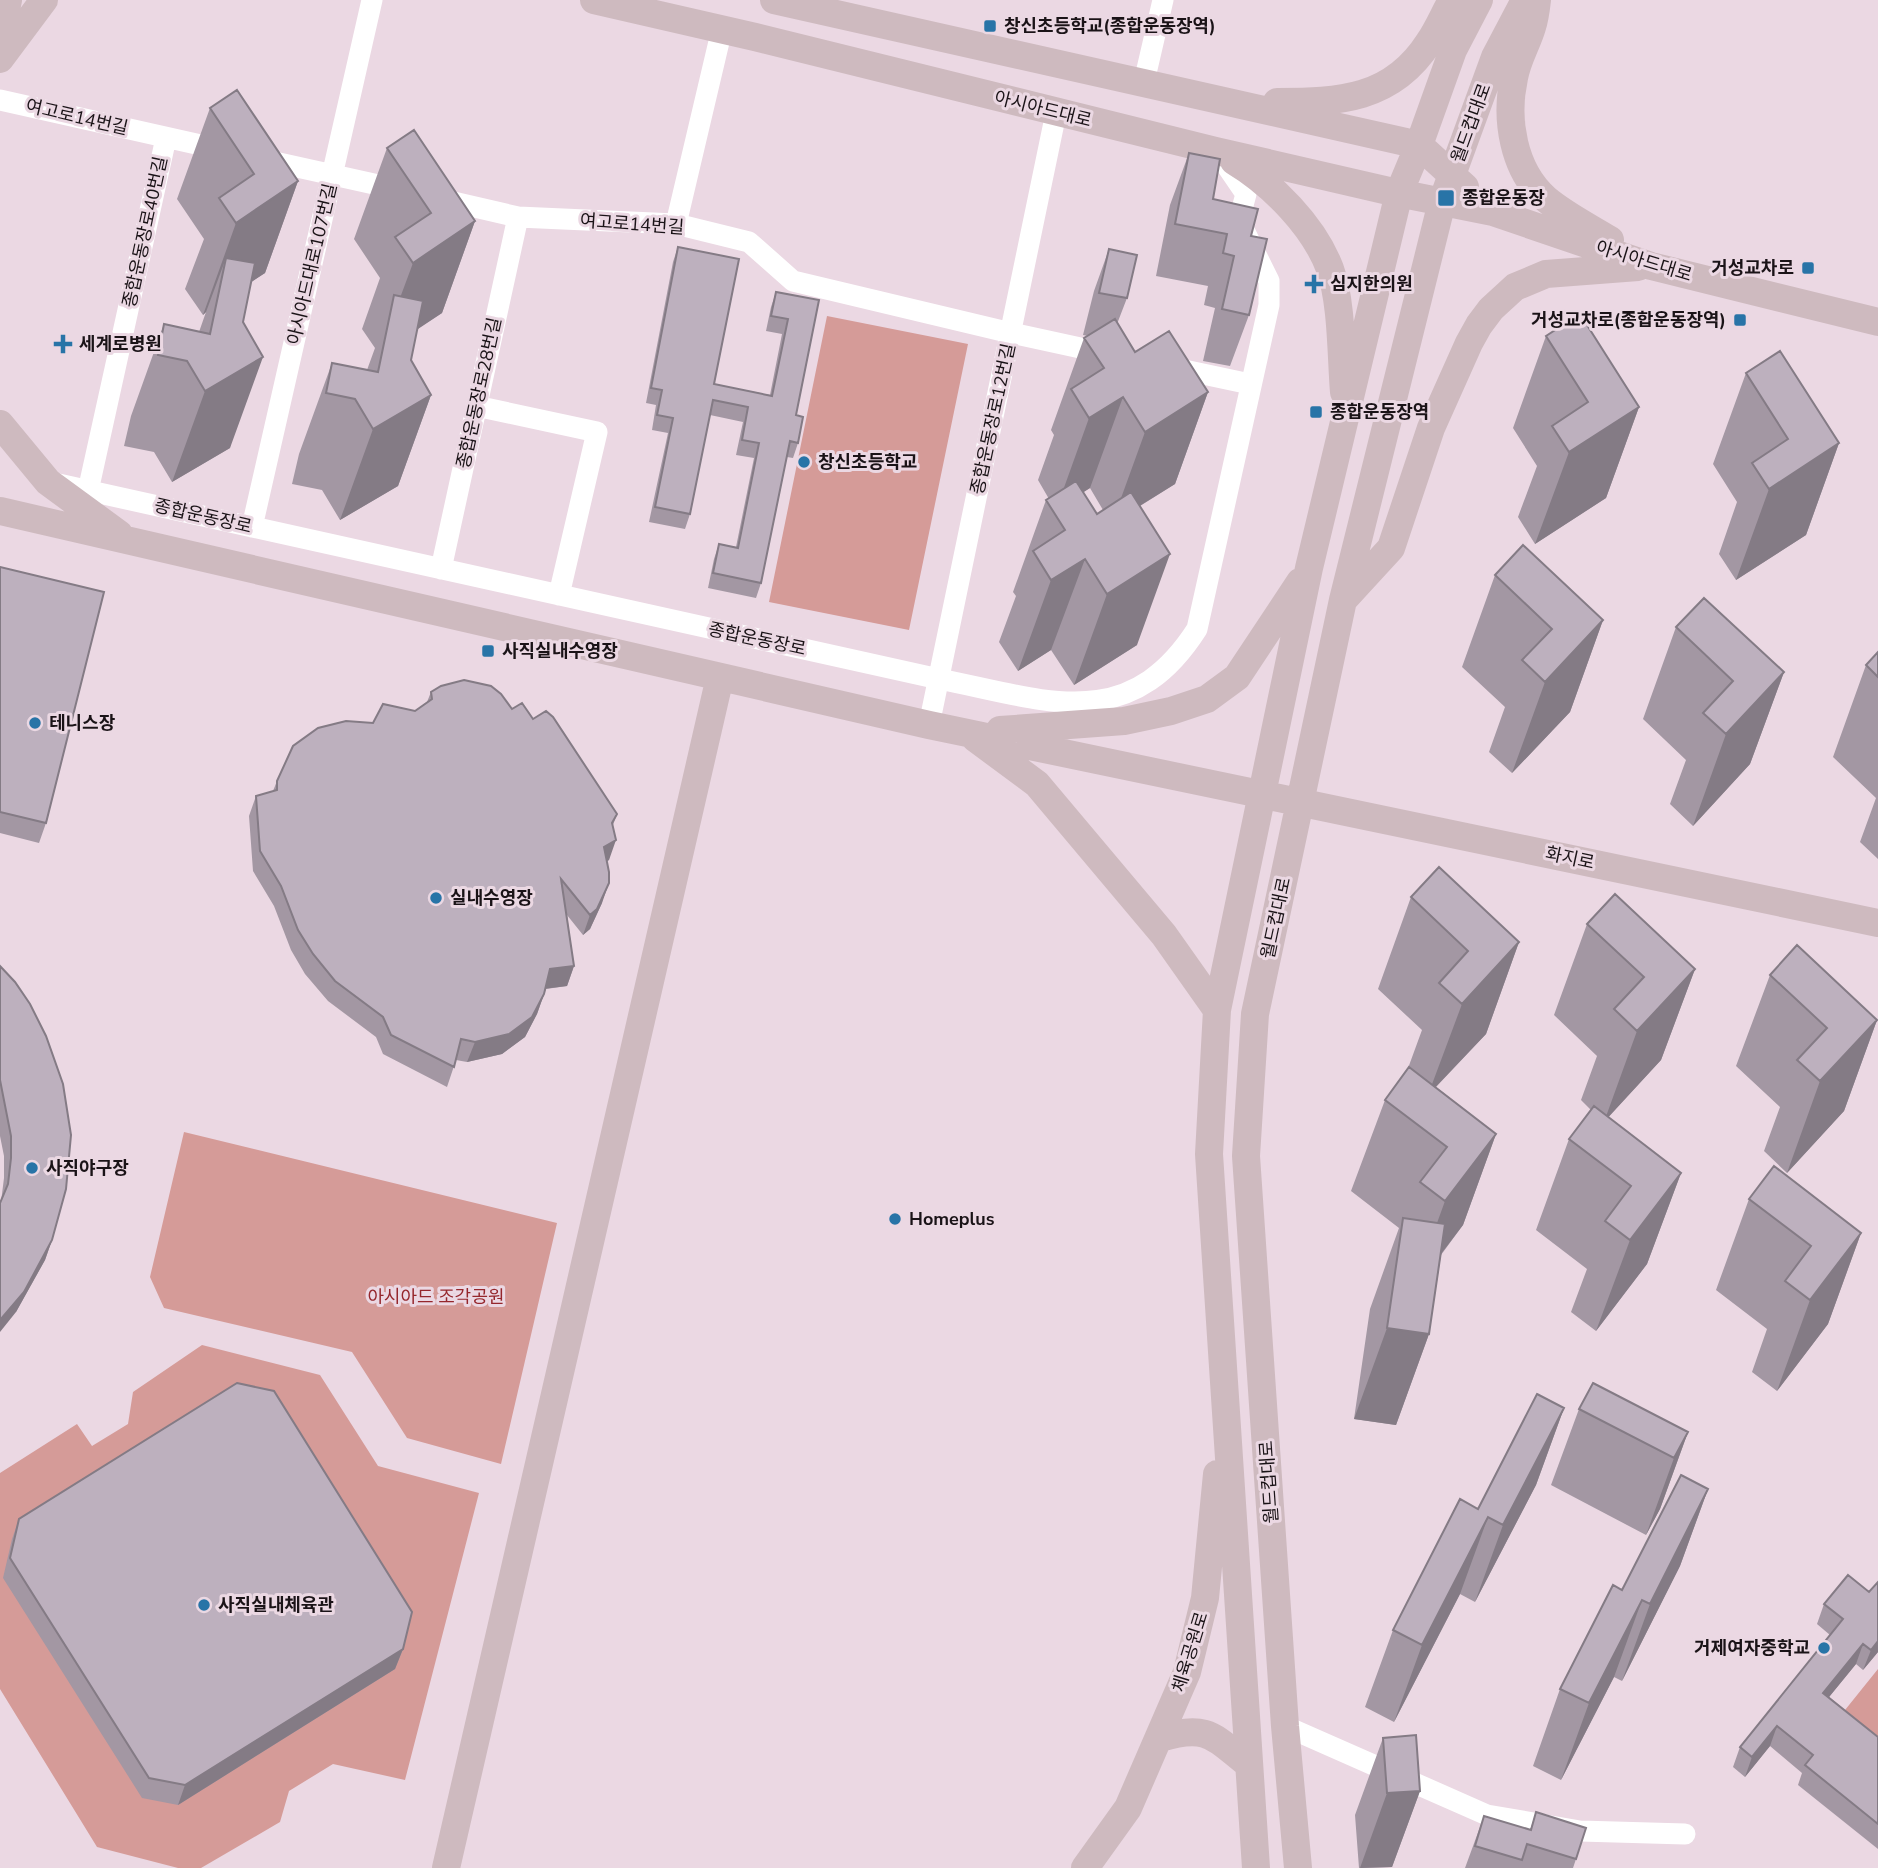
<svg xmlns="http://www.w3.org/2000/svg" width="1878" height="1868" font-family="'Nunito Sans','Noto Sans KR',sans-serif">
  <rect width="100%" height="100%" fill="#ebd8e3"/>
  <!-- green -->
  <path fill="#d59b98" d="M827 316 968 344 909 630 769 602Z
    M184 1132 557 1223 501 1464 407 1438 352 1352 164 1308 150 1277Z
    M202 1345 320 1375 378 1466 479 1493 405 1780 333 1764 289 1791 280 1822 201 1868H178L97 1847 0 1689V1473L77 1424 92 1446 128 1424 133 1392Z
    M1878 1669V1741L1841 1715Z"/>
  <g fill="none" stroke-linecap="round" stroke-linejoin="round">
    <!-- street -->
    <path stroke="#fff" stroke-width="21" d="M1144 82 1163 0
      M0 100 223 150
      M261 159 401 190
      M436 198 518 217 676 224 749 242 793 281 1011 333 1108 354
      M676 224 722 29
      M1170 367 1250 384
      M476 406 597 432 559 595
      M54 483 939 679C1042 699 1128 737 1197 629L1269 305V281L1239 220 1246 194 1220 156
      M88 491 166 138
      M252 527 372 0
      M441 569 518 217
      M929 725 1056 113
      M1285 1726 1487 1815 1580 1831 1685 1834"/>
    <!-- secondary -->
    <path stroke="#cebabf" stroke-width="28" d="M594 0 755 37 1216 151 1393 192 1493 212 1651 266 1878 322
      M774 0 1419 145 1465 187
      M1537 0C1536 9 1535 18 1532 27 1527 44 1517 60 1514 78 1505 119 1513 170 1546 199 1565 215 1589 227 1610 240
      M0 38 8 0
      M0 59 44 0
      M1277 102C1339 102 1392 100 1429 42 1438 29 1444 14 1452 0
      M1234 161C1272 184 1314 226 1330 269 1342 302 1341 356 1344 392
      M0 424 48 482 119 534
      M0 511 929 725 1878 923
      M1346 597 1391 548 1431 428 1469 343 1479 325 1491 309 1515 287 1546 274 1638 267
      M1000 730 1124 721 1171 711 1207 699 1237 677 1300 582
      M975 738 1037 784 1164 935 1217 1010
      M1160 1738C1207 1724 1213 1736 1248 1764
      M446 1868 720 677
      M1085 1868 1128 1808 1187 1672 1205 1598 1217 1474
      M1256 1868 1209 1154 1217 1010 1309 568 1399 193 1419 145 1453 50 1479 0
      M1298 1868 1285 1726 1246 1156 1255 1014 1343 600 1442 202 1495 57 1525 0"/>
  </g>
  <!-- wall -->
  <path fill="#a397a3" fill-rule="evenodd" d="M210 108 298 181 265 273 251 282 243 322 230 448 172 482 154 452 124 446 131 416 164 324 199 332 206 312 203 315 185 289 204 239 177 199Z
    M387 148 475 221 442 313 417 329 411 360 431 395 398 486 340 520 322 490 292 484 299 454 332 363 367 370 375 348 362 329 380 278 354 239Z
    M1189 153 1213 199 1251 236 1249 315 1230 366 1203 361 1215 308 1204 305 1208 286 1156 276 1170 205Z
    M678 247 714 384 770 395 782 334 766 331 771 307 776 292 819 300 796 415 798 443 793 458 787 457 761 583 756 598 708 588 714 559 719 544 736 547 754 458 736 455 743 422 710 415 690 514 685 529 649 522 668 433 652 430 656 405 646 403 673 262Z
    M1109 249 1127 298 1117 324 1135 352 1208 392 1175 484 1140 506 1137 645 1074 685 1051 650 1018 671 999 642 1016 596 1013 592 1046 500 1049 499 1038 480 1054 435 1051 430 1084 338 1088 336 1083 335 1094 291ZM1090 488 1103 510 1097 514 1083 492Z
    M1546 336 1639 407 1606 498 1535 544 1518 517 1537 466 1513 428Z
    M1746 373 1839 443 1806 535 1736 580 1719 554 1737 502 1713 464Z
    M0 567 46 823 39 843 0 833Z
    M1495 575 1603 620 1570 712 1512 773 1489 752 1505 707 1462 667Z
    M1676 627 1784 672 1750 764 1693 826 1670 804 1686 760 1643 719Z
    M1878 652V859L1860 842 1876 798 1833 757 1866 665Z
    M431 692 512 709 533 719 617 814 613 825 609 860 607 861 602 903 590 929 583 935 567 915 574 966 567 986 546 989 537 1014 525 1037 502 1054 467 1062 456 1060 447 1087 383 1054 376 1037 328 1001 305 974 291 950 274 906 253 871 249 816 256 796 273 791 277 781 373 723 415 711 427 702Z
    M1411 897 1519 942 1486 1034 1436 1087 1496 1134 1463 1225 1441 1255 1429 1334 1396 1425 1354 1419 1370 1309 1399 1228 1351 1191 1385 1100 1407 1071 1422 1030 1378 989Z
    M1587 924 1695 969 1661 1060 1608 1117 1681 1173 1647 1264 1596 1331 1571 1312 1587 1269 1536 1230 1569 1139 1591 1110 1581 1100 1597 1056 1554 1015Z
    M0 966 52 1240 45 1260 16 1312 1 1202 4 1178V1156L0 1136Z
    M1770 975 1877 1020 1844 1111 1787 1173 1764 1151 1780 1107 1736 1066Z
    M1749 1199 1861 1233 1828 1324 1777 1391 1752 1372 1767 1329 1716 1290Z
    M1564 1408 1536 1485 1475 1602 1460 1594 1394 1722 1365 1707 1393 1630Z
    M1579 1409 1688 1432 1660 1509 1646 1535 1551 1485Z
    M1708 1489 1680 1566 1622 1681 1614 1677 1561 1780 1533 1766 1560 1689 1622 1590Z
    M19 1519 403 1649 395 1669 178 1805 142 1798 3 1578 12 1539Z
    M1878 1582V1652L1863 1670 1856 1664 1829 1697 1878 1737V1849L1798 1785 1802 1773 1770 1746 1745 1777 1733 1767 1740 1747 1830 1635 1817 1624 1824 1604 1869 1592Z
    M1383 1738 1420 1791 1392 1867 1359 1868 1355 1815Z
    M1536 1812 1576 1859 1573 1868H1465L1484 1816 1530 1830Z"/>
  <!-- shaded-wall -->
  <path fill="#847b85" d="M298 181 265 273 216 305 226 258 206 312 203 315 236 223Z
    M475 221 442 313 382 353 384 341 413 263Z
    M263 357 230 448 172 482 205 391Z
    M1208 392 1175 484 1112 523 1145 432Z
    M431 395 398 486 340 520 373 429Z
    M1123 397 1090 488 1056 510 1089 418Z
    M1639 407 1606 498 1535 544 1569 452Z
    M1839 443 1806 535 1736 580 1769 489Z
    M1170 554 1137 645 1074 685 1107 594Z
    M1085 559 1051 650 1018 671 1051 580Z
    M1603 620 1570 712 1512 773 1545 682Z
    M1784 672 1750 764 1693 826 1726 734Z
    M616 840 609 860 597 867 604 847Z
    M609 883 602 903 590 929 583 935 590 915Z
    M1519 942 1486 1034 1428 1095 1462 1004Z
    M574 966 567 986 543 989 550 969Z
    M1695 969 1661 1060 1604 1122 1637 1031Z
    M544 994 537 1014 525 1037 502 1054 467 1062 475 1042Z
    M1877 1020 1844 1111 1787 1173 1820 1081Z
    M1496 1134 1463 1225 1412 1292 1445 1201Z
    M1681 1173 1647 1264 1596 1331 1630 1240Z
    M1861 1233 1828 1324 1777 1391 1810 1300Z
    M52 1240 45 1260 16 1312 0 1332V1320Z
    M1387 1328 1429 1334 1396 1425 1354 1419Z
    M1564 1408 1536 1485 1475 1602 1503 1525Z
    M1688 1432 1660 1509 1646 1535 1674 1458Z
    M1708 1489 1680 1566 1622 1681 1650 1604Z
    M1488 1517 1460 1594 1394 1722 1422 1645Z
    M1642 1600 1614 1677 1561 1780 1589 1703Z
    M1878 1641V1652L1863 1670 1871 1650Z
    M1863 1644 1856 1664 1816 1713 1823 1693Z
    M403 1649 395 1669 178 1805 185 1785Z
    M1777 1726 1770 1746 1745 1777 1752 1757Z
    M1420 1791 1392 1867 1360 1868 1387 1793Z"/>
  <!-- building -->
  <path fill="#bdb0be" stroke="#847b85" stroke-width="2" d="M237 90 298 181 236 223 219 198 254 174 210 108Z
    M414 130 475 221 413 263 395 237 431 213 387 148Z
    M1189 153 1220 159 1213 199 1258 209 1251 236 1267 239 1249 315 1222 309 1234 256 1223 253 1227 234 1175 224Z
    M678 247 739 259 714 384 772 396 788 319 771 316 776 292 819 300 796 415 803 417 798 443 790 441 761 583 713 573 719 544 738 548 759 443 742 440 748 407 713 400 690 514 655 507 673 418 657 415 662 390 651 388Z
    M1109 249 1137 255 1127 298 1099 293Z
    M226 258 255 263 243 322 263 357 205 391 187 361 158 355 164 324 210 334Z
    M394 295 423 301 411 360 431 395 373 429 355 399 326 393 332 363 378 372Z
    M1580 314 1639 407 1569 452 1552 426 1588 402 1546 336Z
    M1115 319 1135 352 1169 331 1208 392 1145 432 1123 397 1089 418 1071 389 1104 368 1084 338Z
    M1780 351 1839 443 1769 489 1752 463 1788 439 1746 373Z
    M1076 481 1097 514 1131 492 1170 554 1107 594 1085 559 1051 580 1033 551 1065 530 1046 500Z
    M1523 545 1603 620 1545 682 1522 660 1552 629 1495 575Z
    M0 567 104 592 46 823 0 812Z
    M1704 598 1784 672 1726 734 1703 713 1733 681 1676 627Z
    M1878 652V677L1866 665Z
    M464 680 491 686 501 694 512 709 522 703 533 719 546 711 553 717 617 814 612 823 616 840 604 847 609 872V883L597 909 590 915 561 879 574 966 550 969 544 994 532 1017 509 1034 475 1042 461 1039 454 1067 391 1035 383 1017 335 981 313 954 298 930 281 886 260 851 256 796 277 790V781L293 746 318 728 346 721 373 723 383 704 415 711 432 699 431 692 441 686Z
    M1439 867 1519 942 1462 1004 1439 983 1468 951 1411 897Z
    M1615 894 1695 969 1637 1031 1614 1009 1644 977 1587 924Z
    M1797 945 1877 1020 1820 1081 1797 1060 1827 1028 1770 975Z
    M0 966 15 982 30 1004 46 1036 63 1084 71 1135 66 1189 52 1240 24 1292 0 1320V1203L8 1184 11 1158V1136L0 1080Z
    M1409 1067 1496 1134 1445 1201 1420 1182 1447 1147 1385 1100Z
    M1594 1106 1681 1173 1630 1240 1605 1221 1631 1186 1569 1139Z
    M1774 1166 1861 1233 1810 1300 1785 1281 1811 1246 1749 1199Z
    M1403 1218 1445 1224 1429 1334 1387 1328Z
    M237 1383 274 1391 412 1612 403 1649 185 1785 149 1778 10 1558 19 1519Z
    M1593 1383 1688 1432 1674 1458 1579 1409Z
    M1537 1394 1564 1408 1503 1525 1488 1517 1422 1645 1393 1630 1460 1499 1478 1509Z
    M1681 1475 1708 1489 1650 1604 1642 1600 1589 1703 1560 1689 1613 1585 1622 1590Z
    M1848 1575 1869 1592 1878 1582V1641L1871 1650 1863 1644 1823 1693 1878 1737V1824L1805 1765 1813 1755 1777 1726 1752 1757 1740 1747 1843 1619 1824 1604Z
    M1416 1735 1420 1791 1387 1793 1383 1738Z
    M1536 1812 1586 1828 1576 1859 1527 1844 1522 1860 1475 1846 1484 1816 1531 1830Z"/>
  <!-- markers -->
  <g fill="#2874a7" stroke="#ebd8e3" stroke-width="2.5">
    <rect x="983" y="19" width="14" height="14" rx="3.5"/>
    <rect x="1437" y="189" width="18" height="18" rx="3.5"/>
    <rect x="1801" y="261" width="14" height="14" rx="3.5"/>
    <path d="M1310.5 273.5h7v7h7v7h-7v7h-7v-7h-7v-7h7z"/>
    <rect x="1733" y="313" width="14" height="14" rx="3.5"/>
    <path d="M59.5 333.5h7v7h7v7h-7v7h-7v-7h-7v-7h7z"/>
    <rect x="1309" y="405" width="14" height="14" rx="3.5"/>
    <circle cx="804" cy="462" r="7"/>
    <rect x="481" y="644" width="14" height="14" rx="3.5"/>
    <circle cx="35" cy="723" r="7"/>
    <circle cx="436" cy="898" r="7"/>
    <circle cx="32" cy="1168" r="7"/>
    <circle cx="895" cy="1219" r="7"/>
    <circle cx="204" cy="1605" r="7"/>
    <circle cx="1824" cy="1648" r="7"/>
  </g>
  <g text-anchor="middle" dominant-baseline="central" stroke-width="6" stroke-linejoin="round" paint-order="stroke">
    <!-- poi labels -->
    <g font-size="18" font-weight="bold" fill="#1a1317" stroke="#ebd8e3" text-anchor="start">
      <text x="1004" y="26">창신초등학교(종합운동장역)</text>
      <text x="1462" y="198">종합운동장</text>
      <text x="1794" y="268" text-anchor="end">거성교차로</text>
      <text x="1330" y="284">심지한의원</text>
      <text x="1726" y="320" text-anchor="end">거성교차로(종합운동장역)</text>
      <text x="79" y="344">세계로병원</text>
      <text x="1330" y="412">종합운동장역</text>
      <text x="818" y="462">창신초등학교</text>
      <text x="502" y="651">사직실내수영장</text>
      <text x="49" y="723">테니스장</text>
      <text x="450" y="898">실내수영장</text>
      <text x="46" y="1168">사직야구장</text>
      <text x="909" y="1219">Homeplus</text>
      <text x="218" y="1605">사직실내체육관</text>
      <text x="1810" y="1648" text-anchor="end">거제여자중학교</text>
    </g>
    <!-- street labels -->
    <g font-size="18" fill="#1a1317" stroke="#ebd8e3">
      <text transform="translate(1043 109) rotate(14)">아시아드대로</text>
      <text transform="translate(77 117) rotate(13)">여고로14번길</text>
      <text transform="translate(1471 123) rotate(-70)">월드컵대로</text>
      <text transform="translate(632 224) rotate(4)">여고로14번길</text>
      <text transform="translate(145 232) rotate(-78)">종합운동장로40번길</text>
      <text transform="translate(1644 261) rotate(17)">아시아드대로</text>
      <text transform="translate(312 264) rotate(-77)">아시아드대로107번길</text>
      <text transform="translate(479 393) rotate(-78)">종합운동장로28번길</text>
      <text transform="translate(993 419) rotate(-78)">종합운동장로12번길</text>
      <text transform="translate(203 516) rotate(13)">종합운동장로</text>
      <text transform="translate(757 639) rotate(12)">종합운동장로</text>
      <text transform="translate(1570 858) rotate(12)">화지로</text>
      <text transform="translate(1276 918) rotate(-78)">월드컵대로</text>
      <text transform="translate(1269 1482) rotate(-94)">월드컵대로</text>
      <text transform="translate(1190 1652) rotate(-73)">체육공원로</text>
    </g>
    <!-- park labels -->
    <g font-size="18" fill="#95262c" stroke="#ebd8e3">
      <text x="436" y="1297">아시아드 조각공원</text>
    </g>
  </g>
</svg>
